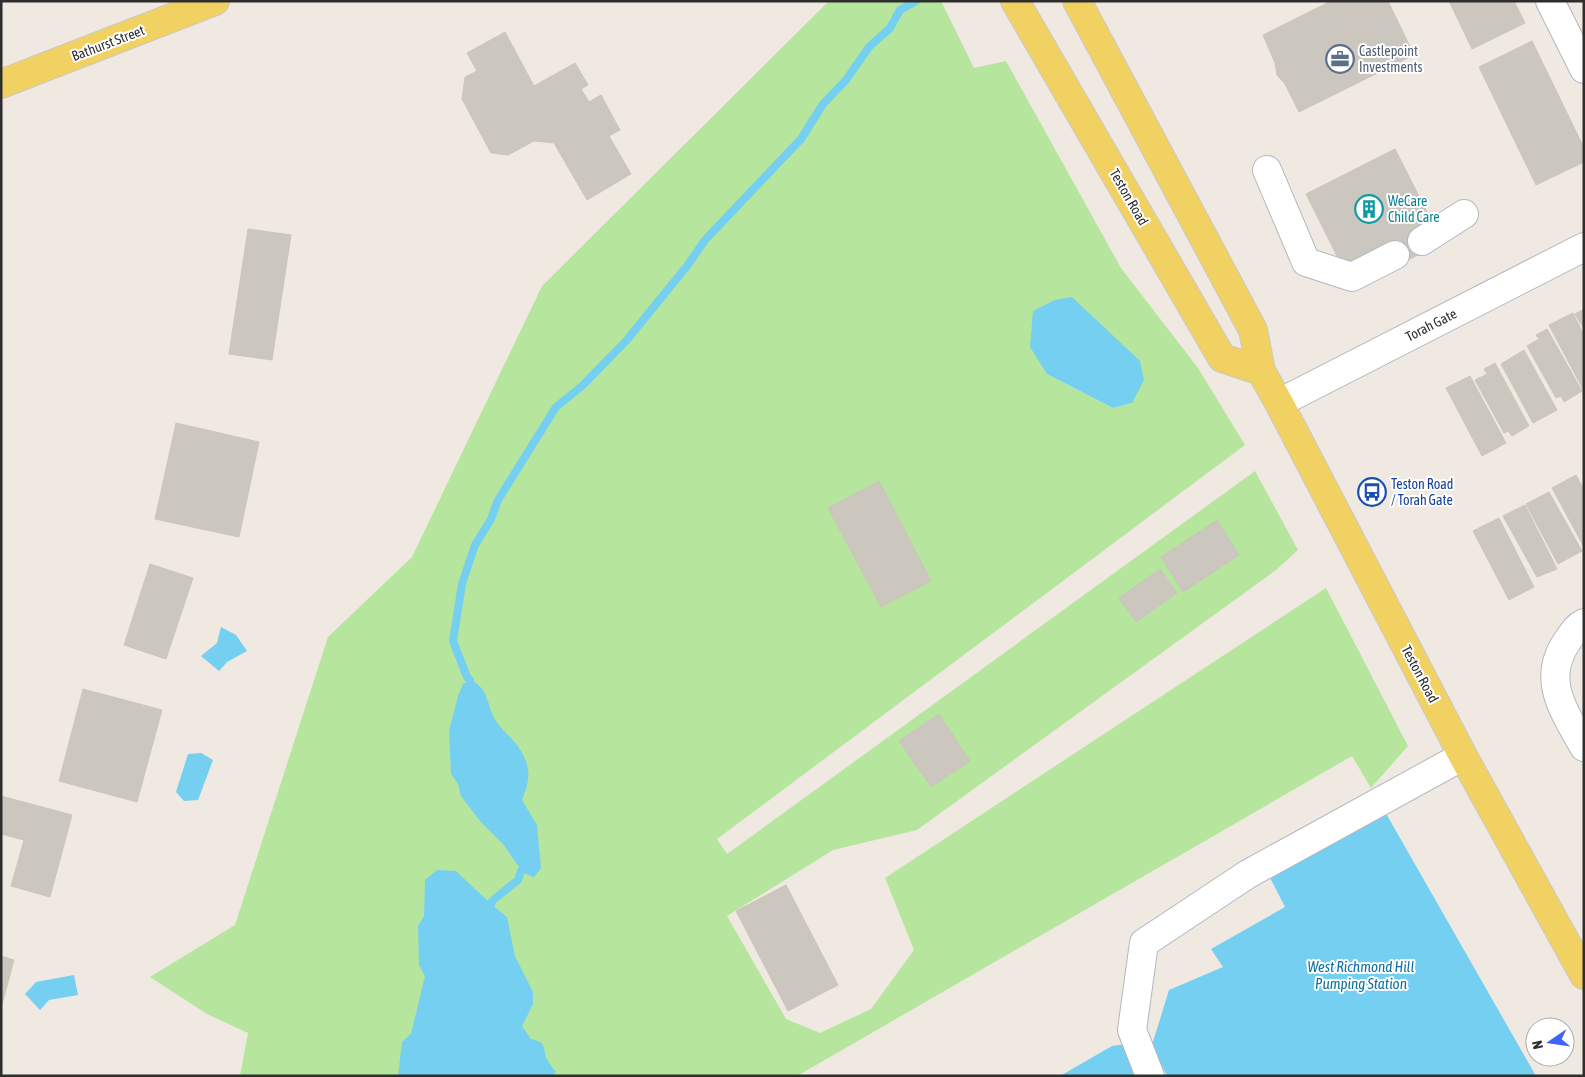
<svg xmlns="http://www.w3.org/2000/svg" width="1585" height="1077" font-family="'Asap Condensed',sans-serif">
  <rect width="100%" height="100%" fill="#efe9e1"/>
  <!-- green -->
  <path fill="#b6e59e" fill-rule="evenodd" d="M829 1H941L974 68 1006 61 1121 268 1198 368 1245 445 717 839 727 854 1255 471 1298 550 1276 570 917 830 833 850 727 916 786 1019 820 1033 871 1009 914 950 885 878 1326 588 1408 746 1371 788 1352 756 797 1076H240L248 1033 207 1014 150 977 235 925 328 637 412 557 542 286ZM1047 374 1132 403 1113 408Z"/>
  <!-- water -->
  <path fill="#75cff0" d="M1072 297 1140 361 1144 380 1132 403 1113 408 1047 374 1030 347 1033 311 1055 300Z
    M221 627 236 635 247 651 227 662 219 671 201 656 217 643Z
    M470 680C489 687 487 707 496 721 502 731 513 738 519 748 532 767 530 781 522 800L537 825 541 868 534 877 523 873 503 844 480 821 461 796 458 784 451 774 449 731 458 696 463 684Z
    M201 753 213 760 198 800 184 801 176 792 188 754Z
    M1380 803 1536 1076H1167L1152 1045 1169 990 1223 967 1211 949 1285 907 1264 866Z
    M437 870 456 871 491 904 507 917 515 956 533 992V1004L522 1026 531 1039C545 1042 543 1045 546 1057 548 1062 552 1067 556 1072L552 1076H398L402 1042 411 1034 425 976 419 965 418 926 424 916 425 880Z
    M74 975 78 995 49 1000 40 1010 25 994 36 982Z
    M1126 1044 1142 1076H1060L1112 1046Z"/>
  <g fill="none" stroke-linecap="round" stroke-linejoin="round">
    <!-- stream -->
    <path stroke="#75cff0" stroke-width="8" d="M470 680 467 677 453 641 462 584 475 545 491 519 498 500 556 407 582 386 626 341 687 266 705 240 801 139 823 104 846 80 869 47 890 28 900 10 916 1
      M491 905 492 901 518 880 521 871"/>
  </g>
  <!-- building -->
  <path fill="#cbc7bf" stroke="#cbc5ba" d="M1331 1H1388L1414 55 1299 112 1285 84 1277 75 1275 63 1263 35Z
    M1449 1H1514L1525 23 1472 49Z
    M505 32 534 86 575 63 588 85 581 89 589 102 601 95 620 130 609 136 631 174 587 200 554 143 534 141 508 155 491 153 462 99 465 77 477 71 467 53Z
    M1532 41 1584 148V162L1536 185 1479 67Z
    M1395 149 1433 224 1426 251 1402 263 1391 241 1342 266 1306 194Z
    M248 229 291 235 272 360 229 354Z
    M1584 309V329L1575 314Z
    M1573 313 1584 335V391L1549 325Z
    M1547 329 1582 391 1564 402 1561 396 1556 398 1527 346 1539 339 1536 335Z
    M1524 350 1557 410 1533 423 1501 364Z
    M1495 363 1529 426 1512 436 1508 431 1504 433 1475 380 1487 374 1484 369Z
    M1470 376 1506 443 1482 456 1446 388Z
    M176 423 259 442 239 537 155 519Z
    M1576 475 1584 490V547L1552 488Z
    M879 481 931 581 881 607 828 508Z
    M1549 492 1582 551 1558 564 1526 504Z
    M1525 505 1557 569 1537 577 1503 516Z
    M1499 518 1534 587 1509 600 1473 531Z
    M1217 520 1239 555 1183 592 1161 557Z
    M150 564 193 578 166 659 124 645Z
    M1160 569 1177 593 1136 622 1119 598Z
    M83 689 162 710 137 802 59 781Z
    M939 714 970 761 931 787 899 741Z
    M1 796 72 815 50 897 11 886 24 840 1 834Z
    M786 885 838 985 788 1011 736 911Z
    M1 956 14 960 1 1008Z"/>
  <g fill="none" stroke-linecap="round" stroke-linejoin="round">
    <defs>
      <path id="minor" d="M1550 1 1584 69
        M1267 170 1306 262 1352 277 1395 255
        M1422 241 1464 214
        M1279 403 1584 247
        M1584 623C1576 627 1573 633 1568 640 1540 679 1564 711 1584 747
        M1150 1076 1132 1030 1144 943 1248 874 1463 756"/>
      <path id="major" d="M1015 1 1222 358 1261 371
        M1077 1 1253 330 1261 371 1279 403 1463 756 1584 975
        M1 84 215 1"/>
    </defs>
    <!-- minor casing -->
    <use href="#minor" stroke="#b4b7c1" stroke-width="30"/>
    <!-- major casing -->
    <use href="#major" stroke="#c9c9c9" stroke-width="30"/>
    <!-- minor -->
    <use href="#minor" stroke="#fff" stroke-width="28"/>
    <!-- major -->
    <use href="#major" stroke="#f2d163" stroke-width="28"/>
  </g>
  <!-- icons -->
  <defs>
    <symbol id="office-ring" viewBox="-11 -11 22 22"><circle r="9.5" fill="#fff" stroke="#5c6f8a" stroke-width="1.5"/><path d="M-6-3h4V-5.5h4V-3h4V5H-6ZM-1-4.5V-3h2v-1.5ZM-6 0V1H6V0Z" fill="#5c6f8a"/></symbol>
    <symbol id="building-ring" viewBox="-11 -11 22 22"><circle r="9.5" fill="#fff" stroke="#0f9aa8" stroke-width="1.5"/><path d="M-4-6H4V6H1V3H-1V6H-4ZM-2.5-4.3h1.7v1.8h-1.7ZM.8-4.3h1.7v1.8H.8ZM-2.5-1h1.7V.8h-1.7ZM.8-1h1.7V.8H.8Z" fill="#0f9aa8"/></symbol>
    <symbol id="bus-ring" viewBox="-11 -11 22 22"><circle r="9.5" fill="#fff" stroke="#1a4fb4" stroke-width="1.5"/><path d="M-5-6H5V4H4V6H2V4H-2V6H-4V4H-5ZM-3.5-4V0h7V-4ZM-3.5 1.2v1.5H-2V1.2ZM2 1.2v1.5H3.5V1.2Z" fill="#1a4fb4"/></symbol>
  </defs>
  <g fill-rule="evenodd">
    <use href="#office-ring" x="1324" y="43" width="32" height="32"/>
    <use href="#building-ring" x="1353" y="193" width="32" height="32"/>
    <use href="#bus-ring" x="1356" y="476" width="32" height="32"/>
  </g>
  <g text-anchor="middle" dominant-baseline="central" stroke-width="4" stroke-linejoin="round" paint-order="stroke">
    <!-- street labels -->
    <g font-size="14" fill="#2e2e2e" stroke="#fff">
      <text transform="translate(108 43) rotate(-21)">Bathurst Street</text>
      <text transform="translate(1129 197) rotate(60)">Teston Road</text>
      <text transform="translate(1431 325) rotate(-27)">Torah Gate</text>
      <text transform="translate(1420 674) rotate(62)">Teston Road</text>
    </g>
    <!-- service labels -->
    <g font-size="14" fill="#4e5e75" stroke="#fff" text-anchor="start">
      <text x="1359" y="51">Castlepoint<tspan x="1359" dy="16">Investments</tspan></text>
    </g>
    <!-- culture labels -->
    <g font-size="14" fill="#0d838f" stroke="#fff" text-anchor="start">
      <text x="1388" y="201">WeCare<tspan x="1388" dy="16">Child Care</tspan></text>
    </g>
    <!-- transit labels -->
    <g font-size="14" fill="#164399" stroke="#fff" text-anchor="start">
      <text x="1391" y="484">Teston Road<tspan x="1391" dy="16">/ Torah Gate</tspan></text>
    </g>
    <!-- water labels -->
    <g font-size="15" font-style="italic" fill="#0d6fa3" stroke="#fff">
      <text x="1361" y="966">West Richmond Hill<tspan x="1361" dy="17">Pumping Station</tspan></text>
    </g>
  </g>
  <!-- border -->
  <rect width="1585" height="1077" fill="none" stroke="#2e2e2e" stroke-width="5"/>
  <!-- north arrow -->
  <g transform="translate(1550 1042) rotate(257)"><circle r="24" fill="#ffffff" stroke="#ababab"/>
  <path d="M0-4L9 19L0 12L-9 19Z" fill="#4264fb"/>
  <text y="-8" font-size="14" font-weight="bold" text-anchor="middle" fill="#2e2e2e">N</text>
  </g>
</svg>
